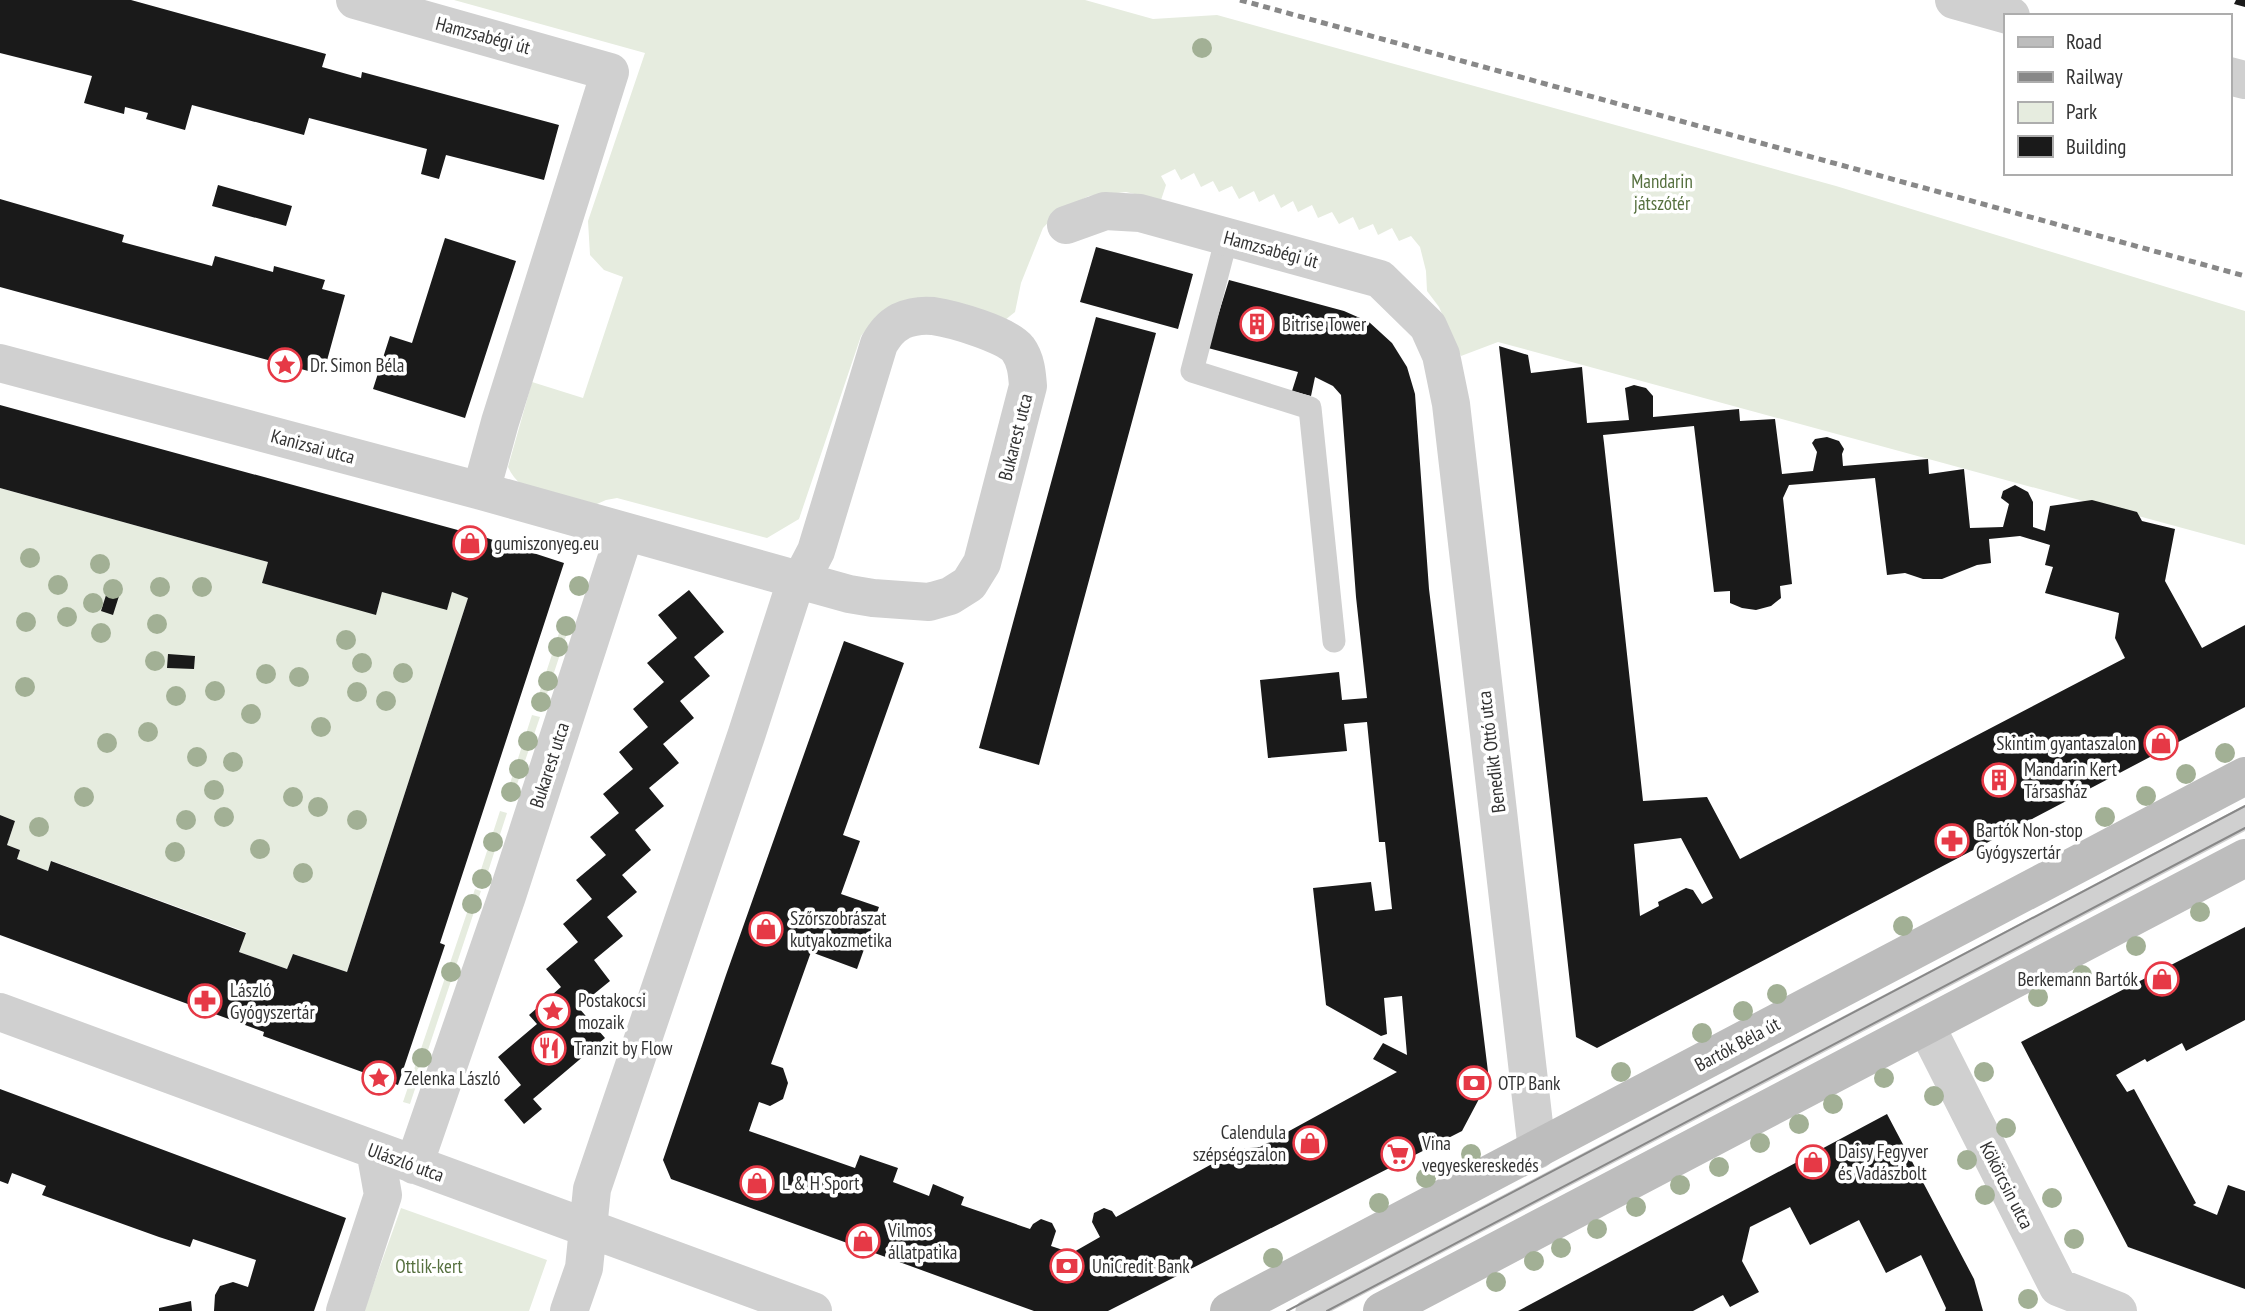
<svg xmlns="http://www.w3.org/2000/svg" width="2245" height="1311" font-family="'PT Sans Narrow',sans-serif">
  <rect width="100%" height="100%" fill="#fff"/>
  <!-- green -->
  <path fill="#e6ecdf" d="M454 0H1085L1153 19 1217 15 1836 186 2245 311V545L1498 342 1461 356 1439 307 1427 291 1426 271 1420 247 1411 236 1399 241 1392 228 1378 235 1373 224 1359 230 1353 217 1339 224 1332 212 1318 218 1312 205 1298 212 1293 201 1281 208 1274 194 1259 202 1254 191 1239 199 1232 186 1219 192 1213 181 1201 187 1194 173 1181 180 1175 169 1161 176 1166 185 1161 200 1126 192 1089 196 1060 210 1043 228 1021 283 1015 312 1005 320 879 314 861 336 799 519 767 538 617 498 606 500 588 508C560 500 521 497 508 467L532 382 583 398 623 277 604 270 590 255 588 221 645 53Z
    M0 488 268 562 262 583 376 614 382 592 447 609 452 592 468 598 347 972 294 954 287 969 239 952 246 932 52 861 48 871 17 859 20 850 7 845 15 821 0 815Z
    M564 618 571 621 542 709 535 706Z
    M532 715 540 717 511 802 505 799Z
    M500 811 507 813 484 884 477 882Z
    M475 889 481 891 410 1104 403 1102Z
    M401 1208 547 1260 529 1311H364Z"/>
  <!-- building -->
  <path fill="#1a1a1a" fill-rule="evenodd" d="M0 0H131L326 54 322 67 361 78 362 72 559 125 544 180 446 155 439 179 421 174 427 149 309 118 304 135 192 105 185 130 146 119 148 113 125 107 124 114 84 103 92 76 0 53Z
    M2236 0H2245V7L2234 4Z
    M218 185 292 206 286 226 212 206Z
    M0 199 124 235 122 242 212 266 215 256 273 272 274 266 325 280 322 289 345 295 323 375 0 287Z
    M445 238 516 261 465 418 373 389 390 336 412 343Z
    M1096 247 1193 274 1178 329 1080 302Z
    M1229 280 1344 311 1369 322 1392 343 1407 367 1415 394 1429 589 1489 1080 1462 1131 1108 1311H1034L671 1179 663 1160 726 975 844 641 904 663 843 835 860 841 841 894 879 907 857 969 811 952 771 1064 783 1068 788 1083 783 1099 770 1106 759 1102 749 1131 855 1168 860 1155 898 1168 893 1182 929 1196 933 1184 964 1197 961 1205 1030 1229 1033 1224 1041 1219 1052 1223 1056 1231 1051 1246 1072 1253 1100 1237 1092 1222 1094 1213 1104 1208 1112 1211 1116 1217 1239 1149 1260 1147 1397 1072 1373 1059 1383 1043 1407 1055 1402 996 1384 998 1387 1034 1381 1036 1326 1005 1313 888 1371 882 1375 911 1392 909 1385 842H1379L1367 722 1344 724 1347 751 1268 758 1260 680 1339 672 1342 700 1367 698 1356 597 1341 395 1333 386 1315 377 1311 396 1292 391 1298 372 1208 348Z
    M1096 317 1156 333 1039 765 979 748Z
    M1499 346 1528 355 1531 373 1582 367 1587 423 1629 420 1625 388 1634 385 1646 388 1653 396V417L1739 409 1740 421 1775 419 1782 474 1813 471 1817 452 1812 443 1815 439 1827 437 1839 441 1844 449 1842 454 1843 466 1928 459 1929 474 1964 469 1970 528 2003 527 2009 504 2001 498 2003 491 2015 485 2028 492 2033 502V527L2045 531 2050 506 2092 500 2137 512 2142 521 2175 529 2165 581 2202 648 2245 625V707L1597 1048 1576 1037ZM1694 426 1714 592 1730 591V603L1742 608 1756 610 1771 606 1781 598 1780 586 1792 584 1783 498 1789 485 1875 478 1887 575 1905 573 1923 579H1942L1977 565 1991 563 1989 539 2020 536 2050 545 2045 565 2053 567 2045 593 2119 613 2115 638 2125 658 1740 859 1707 797 1643 801 1604 443 1603 435ZM1681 838 1713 898 1702 904 1693 890 1686 888 1658 902 1659 906 1640 916 1634 844Z
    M0 405 487 538 564 563 440 943 445 945 398 1085 263 1036 264 1032 0 935V815L15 821 7 845 20 850 17 859 48 871 51 861 246 933 239 952 287 969 293 954 347 972 468 598 452 592 447 610 382 592 376 615 262 583 268 562 0 488Z
    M689 590 724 632 694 657 710 676 680 701 694 718 663 744 679 763 649 788 664 806 635 830 651 850 622 875 637 892 607 917 623 936 594 960 610 981 578 1007 605 1038 533 1099 542 1109 524 1124 504 1100 521 1085 498 1057 537 1024 529 1015 561 987 546 969 578 942 563 924 592 899 576 880 606 855 590 837 619 813 603 794 633 769 619 752 648 727 633 709 664 682 647 663 677 638 658 615Z
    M107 592 119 596 113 615 101 611Z
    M168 654 195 656 194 669 167 668Z
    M2245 927V1020L2186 1051 2182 1043 2147 1062 2145 1059 2116 1075 2127 1092 2134 1089 2196 1203 2193 1205 2217 1215 2228 1185 2245 1191V1289L2128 1247 2021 1042Z
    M0 1089 346 1218 314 1311H214L215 1295 220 1286 233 1282 248 1287 256 1260 193 1239 190 1247 159 1237 42 1195 46 1186 12 1173 8 1184 0 1181Z
    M1887 1114 1974 1279 1983 1311H1945L1946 1308 1921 1255 1886 1273 1859 1220 1810 1245 1790 1207 1750 1227 1742 1261 1759 1292 1730 1307 1723 1295 1693 1311H1518Z
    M191 1301 192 1311H159V1308Z"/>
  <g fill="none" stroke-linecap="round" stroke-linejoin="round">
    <!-- lane -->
    <path stroke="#d0d0d0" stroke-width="23" d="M1227 237 1192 371 1310 408 1334 641
      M1307 1311 2245 818"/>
    <!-- street -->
    <path stroke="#d0d0d0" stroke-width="38" d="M355 0 610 72 500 422 481 491
      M1954 0 2011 16
      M2229 76 2245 80
      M1066 225 1105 211 1140 213 1380 279 1428 326 1441 355 1451 404 1537 1150
      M0 363 481 491 849 594 873 598 929 602 950 596 969 584 982 563 1028 386C1027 373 1026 360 1018 349 1006 334 953 319 933 316 923 315 910 317 901 321 890 327 885 334 879 344L816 551 804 574 796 581 747 733 592 1189 584 1268 569 1311
      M0 1012 813 1311
      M1926 1026 2058 1287 2118 1311
      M414 1165 507 896 625 532
      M345 1311 383 1195 377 1161"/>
    <!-- secondary -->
    <path stroke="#bdbdbd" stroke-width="38" d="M1229 1311 2245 776
      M1382 1311 2245 858"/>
    <!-- tram -->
    <path stroke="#888" stroke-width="2" d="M1287 1311 2245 806
      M1327 1311 2245 828"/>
    <!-- rail -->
    <path stroke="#888" stroke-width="5" stroke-dasharray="7 5" stroke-linecap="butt" d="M1240 0 2245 276"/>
  </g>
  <!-- trees -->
  <g fill="#a2b095">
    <circle cx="1202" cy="48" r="10"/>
    <circle cx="30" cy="558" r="10"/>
    <circle cx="100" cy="564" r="10"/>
    <circle cx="58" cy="585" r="10"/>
    <circle cx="579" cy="586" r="10"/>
    <circle cx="160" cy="587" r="10"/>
    <circle cx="202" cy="587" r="10"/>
    <circle cx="113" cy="589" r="10"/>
    <circle cx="93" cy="603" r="10"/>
    <circle cx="67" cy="617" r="10"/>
    <circle cx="26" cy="622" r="10"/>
    <circle cx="157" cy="624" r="10"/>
    <circle cx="566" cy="626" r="10"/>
    <circle cx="101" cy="633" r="10"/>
    <circle cx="346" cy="640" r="10"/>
    <circle cx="558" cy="647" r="10"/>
    <circle cx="155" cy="661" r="10"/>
    <circle cx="362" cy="663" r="10"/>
    <circle cx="403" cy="673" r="10"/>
    <circle cx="266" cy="674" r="10"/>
    <circle cx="299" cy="677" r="10"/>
    <circle cx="548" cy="681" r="10"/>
    <circle cx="25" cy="687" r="10"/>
    <circle cx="215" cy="691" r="10"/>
    <circle cx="357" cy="692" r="10"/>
    <circle cx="176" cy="696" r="10"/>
    <circle cx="386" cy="701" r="10"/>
    <circle cx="541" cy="702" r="10"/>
    <circle cx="251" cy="714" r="10"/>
    <circle cx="321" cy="727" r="10"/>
    <circle cx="148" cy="732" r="10"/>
    <circle cx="528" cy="741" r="10"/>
    <circle cx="107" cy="743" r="10"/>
    <circle cx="2225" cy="753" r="10"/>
    <circle cx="197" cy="757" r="10"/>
    <circle cx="233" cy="762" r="10"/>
    <circle cx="519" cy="769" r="10"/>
    <circle cx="2186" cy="774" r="10"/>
    <circle cx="214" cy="790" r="10"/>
    <circle cx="511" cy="792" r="10"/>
    <circle cx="2146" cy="796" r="10"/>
    <circle cx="84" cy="797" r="10"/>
    <circle cx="293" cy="797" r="10"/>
    <circle cx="318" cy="807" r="10"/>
    <circle cx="224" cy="817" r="10"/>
    <circle cx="2105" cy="817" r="10"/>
    <circle cx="186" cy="820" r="10"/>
    <circle cx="357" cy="820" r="10"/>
    <circle cx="39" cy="827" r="10"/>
    <circle cx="493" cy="842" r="10"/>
    <circle cx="260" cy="849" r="10"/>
    <circle cx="175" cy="852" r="10"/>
    <circle cx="303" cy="873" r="10"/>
    <circle cx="482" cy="879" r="10"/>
    <circle cx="472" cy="904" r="10"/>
    <circle cx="2200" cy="912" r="10"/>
    <circle cx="1903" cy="926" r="10"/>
    <circle cx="2136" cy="946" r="10"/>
    <circle cx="451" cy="972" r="10"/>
    <circle cx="2082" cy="975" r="10"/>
    <circle cx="1777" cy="994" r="10"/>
    <circle cx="2038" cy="997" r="10"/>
    <circle cx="1743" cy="1011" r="10"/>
    <circle cx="1702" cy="1033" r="10"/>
    <circle cx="422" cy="1058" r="10"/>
    <circle cx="1621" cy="1072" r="10"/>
    <circle cx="1984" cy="1072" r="10"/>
    <circle cx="1884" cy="1078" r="10"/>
    <circle cx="1934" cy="1096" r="10"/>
    <circle cx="1833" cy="1104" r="10"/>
    <circle cx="1799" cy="1124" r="10"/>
    <circle cx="2006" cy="1128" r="10"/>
    <circle cx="1760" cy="1143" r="10"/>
    <circle cx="1471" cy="1154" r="10"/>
    <circle cx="1967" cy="1160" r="10"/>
    <circle cx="1719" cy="1167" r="10"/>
    <circle cx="1426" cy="1178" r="10"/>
    <circle cx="1680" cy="1185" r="10"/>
    <circle cx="1985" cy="1195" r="10"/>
    <circle cx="2052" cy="1198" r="10"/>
    <circle cx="1379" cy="1203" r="10"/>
    <circle cx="1636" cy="1207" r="10"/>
    <circle cx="1597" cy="1229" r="10"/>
    <circle cx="2074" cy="1239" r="10"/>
    <circle cx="1561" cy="1248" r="10"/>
    <circle cx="1273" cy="1258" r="10"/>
    <circle cx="1534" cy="1261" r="10"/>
    <circle cx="1496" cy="1282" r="10"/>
    <circle cx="2028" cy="1299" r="10"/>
  </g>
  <!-- icons -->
  <defs>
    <symbol id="building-ring" viewBox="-11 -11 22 22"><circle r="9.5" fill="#fff" stroke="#e63946" stroke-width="1.5"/><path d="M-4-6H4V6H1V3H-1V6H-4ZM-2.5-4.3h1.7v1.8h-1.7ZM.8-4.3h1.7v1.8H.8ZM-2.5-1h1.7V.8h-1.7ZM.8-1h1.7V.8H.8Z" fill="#e63946"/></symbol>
    <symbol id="sight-ring" viewBox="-11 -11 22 22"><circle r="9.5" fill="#fff" stroke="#e63946" stroke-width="1.5"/><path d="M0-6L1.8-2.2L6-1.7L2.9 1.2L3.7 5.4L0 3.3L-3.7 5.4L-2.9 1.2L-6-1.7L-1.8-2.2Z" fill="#e63946"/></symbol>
    <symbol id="shop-ring" viewBox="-11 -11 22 22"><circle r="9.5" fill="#fff" stroke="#e63946" stroke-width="1.5"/><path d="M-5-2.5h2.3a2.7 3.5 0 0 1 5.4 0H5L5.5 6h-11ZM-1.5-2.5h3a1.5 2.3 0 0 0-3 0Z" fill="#e63946"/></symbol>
    <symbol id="pharmacy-ring" viewBox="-11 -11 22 22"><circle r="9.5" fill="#fff" stroke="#e63946" stroke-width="1.5"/><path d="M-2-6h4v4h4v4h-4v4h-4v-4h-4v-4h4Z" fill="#e63946"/></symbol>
    <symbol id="restaurant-ring" viewBox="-11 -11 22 22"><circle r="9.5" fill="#fff" stroke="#e63946" stroke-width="1.5"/><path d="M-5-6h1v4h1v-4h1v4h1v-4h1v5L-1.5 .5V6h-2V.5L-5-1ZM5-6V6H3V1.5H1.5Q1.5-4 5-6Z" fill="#e63946"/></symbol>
    <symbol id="bank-ring" viewBox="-11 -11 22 22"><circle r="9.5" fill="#fff" stroke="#e63946" stroke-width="1.5"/><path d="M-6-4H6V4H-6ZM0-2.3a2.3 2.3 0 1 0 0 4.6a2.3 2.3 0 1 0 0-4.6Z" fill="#e63946"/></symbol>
    <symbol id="supermarket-ring" viewBox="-11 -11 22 22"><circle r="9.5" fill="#fff" stroke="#e63946" stroke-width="1.5"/><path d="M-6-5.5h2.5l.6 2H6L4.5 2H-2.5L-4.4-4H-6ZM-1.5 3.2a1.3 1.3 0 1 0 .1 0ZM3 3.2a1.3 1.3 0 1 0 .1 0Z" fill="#e63946"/></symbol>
  </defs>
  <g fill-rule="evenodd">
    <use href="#building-ring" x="1238" y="305" width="38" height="38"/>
    <use href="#sight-ring" x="266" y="346" width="38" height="38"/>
    <use href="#shop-ring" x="451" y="524" width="38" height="38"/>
    <use href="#shop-ring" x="2142" y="724" width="38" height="38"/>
    <use href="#building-ring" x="1980" y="761" width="38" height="38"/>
    <use href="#pharmacy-ring" x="1933" y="822" width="38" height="38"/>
    <use href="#shop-ring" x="747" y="910" width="38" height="38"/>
    <use href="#shop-ring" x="2143" y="960" width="38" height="38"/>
    <use href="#pharmacy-ring" x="186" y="982" width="38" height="38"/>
    <use href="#sight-ring" x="534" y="992" width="38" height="38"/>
    <use href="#restaurant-ring" x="530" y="1029" width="38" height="38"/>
    <use href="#sight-ring" x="360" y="1059" width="38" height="38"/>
    <use href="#bank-ring" x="1455" y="1064" width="38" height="38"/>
    <use href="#shop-ring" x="1291" y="1124" width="38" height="38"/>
    <use href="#supermarket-ring" x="1379" y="1135" width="38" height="38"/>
    <use href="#shop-ring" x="1794" y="1143" width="38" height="38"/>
    <use href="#shop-ring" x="738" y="1164" width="38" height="38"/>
    <use href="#shop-ring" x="844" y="1222" width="38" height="38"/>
    <use href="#bank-ring" x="1048" y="1247" width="38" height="38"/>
  </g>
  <g text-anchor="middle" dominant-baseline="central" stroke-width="7" stroke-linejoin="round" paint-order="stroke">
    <!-- street labels -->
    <g font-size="19" fill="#333" stroke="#fff">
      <text transform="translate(483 35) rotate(15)">Hamzsabégi út</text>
      <text transform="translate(1271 249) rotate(15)">Hamzsabégi út</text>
      <text transform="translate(1015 437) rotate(-76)">Bukarest utca</text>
      <text transform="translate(313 446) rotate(15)">Kanizsai utca</text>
      <text transform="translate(1491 752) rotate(-97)">Benedikt Ottó utca</text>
      <text transform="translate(549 765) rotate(-72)">Bukarest utca</text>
      <text transform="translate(1737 1044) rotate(-28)">Bartók Béla út</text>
      <text transform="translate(406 1162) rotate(20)">Ulászló utca</text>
      <text transform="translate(2007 1185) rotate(63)">Kökörcsin utca</text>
    </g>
    <!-- park labels -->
    <g font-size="19" fill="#56703f" stroke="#fff">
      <text x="1662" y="181">Mandarin<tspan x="1662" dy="22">játszótér</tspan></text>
      <text x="429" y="1266">Ottlik-kert</text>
    </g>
    <!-- poi labels -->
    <g font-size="19" fill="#333" stroke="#fff" text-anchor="start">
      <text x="1282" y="324">Bitrise Tower</text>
      <text x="310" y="365">Dr. Simon Béla</text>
      <text x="494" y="543">gumiszonyeg.eu</text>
      <text x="2136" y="743" text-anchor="end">Skintim gyantaszalon</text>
      <text x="2024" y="769">Mandarin Kert<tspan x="2024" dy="22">Társasház</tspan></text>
      <text x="1976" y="830">Bartók Non-stop<tspan x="1976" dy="22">Gyógyszertár</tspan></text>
      <text x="790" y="918">Szőrszobrászat<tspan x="790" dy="22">kutyakozmetika</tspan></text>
      <text x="2138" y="979" text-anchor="end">Berkemann Bartók</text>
      <text x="230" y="990">László<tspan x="230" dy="22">Gyógyszertár</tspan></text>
      <text x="578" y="1000">Postakocsi<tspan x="578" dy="22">mozaik</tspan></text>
      <text x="574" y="1048">Tranzit by Flow</text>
      <text x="404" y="1078">Zelenka László</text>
      <text x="1498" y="1083">OTP Bank</text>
      <text x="1286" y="1132" text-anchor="end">Calendula<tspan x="1286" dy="22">szépségszalon</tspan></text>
      <text x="1422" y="1143">Vina<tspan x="1422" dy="22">vegyeskereskedés</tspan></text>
      <text x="1838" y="1151">Daisy Fegyver<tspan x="1838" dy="22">és Vadászbolt</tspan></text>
      <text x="782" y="1183">L &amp; H Sport</text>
      <text x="888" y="1230">Vilmos<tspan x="888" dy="22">állatpatika</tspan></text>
      <text x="1092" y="1266">UniCredit Bank</text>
    </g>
  </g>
  <!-- legend -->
  <rect x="2004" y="14" width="228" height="161" fill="#ffffff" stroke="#adadad" stroke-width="2"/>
  <rect x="2018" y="37" width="35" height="10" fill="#bdbdbd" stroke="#adadad" stroke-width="2"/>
  <text x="2066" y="49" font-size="21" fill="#333333">Road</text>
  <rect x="2018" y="72" width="35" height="10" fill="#888888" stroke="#adadad" stroke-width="2"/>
  <text x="2066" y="84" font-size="21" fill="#333333">Railway</text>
  <rect x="2018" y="102" width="35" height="21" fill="#e6ecdf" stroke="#adadad" stroke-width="2"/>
  <text x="2066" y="119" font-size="21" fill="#333333">Park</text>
  <rect x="2018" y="136" width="35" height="21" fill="#1a1a1a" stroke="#adadad" stroke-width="2"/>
  <text x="2066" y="154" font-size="21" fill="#333333">Building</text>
</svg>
